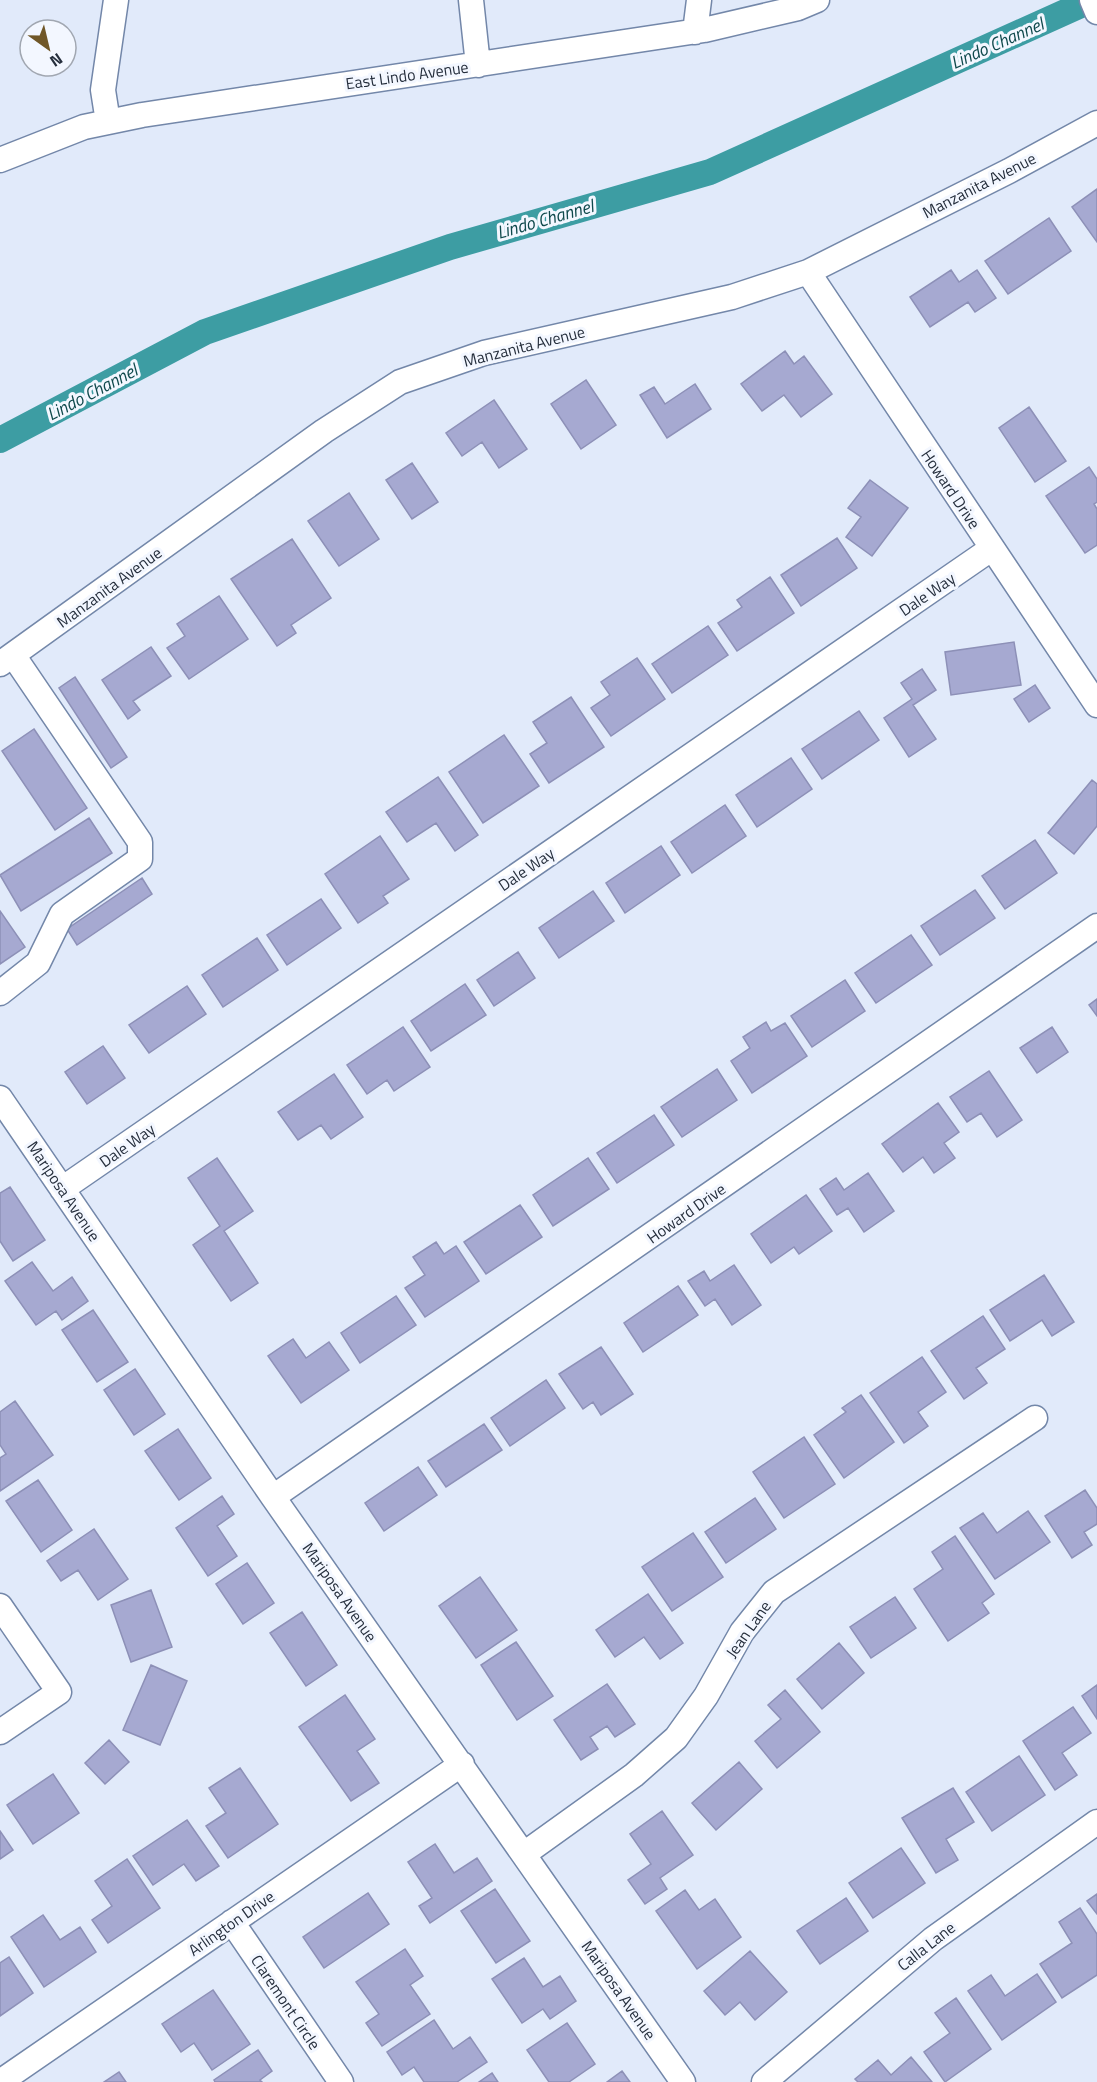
<svg xmlns="http://www.w3.org/2000/svg" width="1097" height="2082" font-family="'Titillium Web',sans-serif">
  <rect width="100%" height="100%" fill="#e1eafa"/>
  <g fill="none" stroke-linecap="round" stroke-linejoin="round">
    <!-- canal -->
    <path stroke="#3d9da3" stroke-width="26" d="M0 440 205 332 450 247 710 172 1092 0"/>
  </g>
  <!-- building -->
  <path fill="#a6a9d1" stroke="#8d90b7" stroke-width="1.5" d="M1097 189V242L1072 207Z
    M1049 218 1071 251 1008 294 985 261Z
    M951 270 959 282 977 270 996 298 975 312 968 302 930 327 910 297Z
    M785 351 794 364 804 356 832 394 801 417 784 395 762 411 741 384Z
    M586 380 616 425 581 449 551 404Z
    M695 384 711 409 667 438 640 395 654 387 665 404Z
    M494 400 527 449 499 468 482 442 462 456 446 433Z
    M1029 407 1066 461 1035 482 999 428Z
    M412 463 438 502 412 519 386 480Z
    M1089 467 1097 479V502L1094 504 1097 509V545L1085 553 1046 496Z
    M870 480 908 508 872 556 846 537 861 517 848 508Z
    M349 493 379 539 339 566 308 521Z
    M837 538 857 568 801 606 781 575Z
    M292 539 331 598 291 625 296 633 277 646 231 579Z
    M770 577 794 613 737 651 718 623 742 607 737 600Z
    M219 596 248 639 189 679 167 648 185 636 177 624Z
    M708 626 728 655 672 693 652 664Z
    M1014 642 1021 685 951 695 945 652Z
    M151 647 171 676 133 701 140 710 128 719 102 680Z
    M637 658 665 699 611 736 591 708 610 695 601 682Z
    M922 669 936 690 913 705 936 739 909 757 884 718 912 699 901 683Z
    M75 677 127 757 111 768 59 688Z
    M1035 685 1050 708 1029 722 1014 699Z
    M571 697 604 747 549 783 530 754 547 743 533 722Z
    M859 711 879 740 822 779 802 749Z
    M34 729 87 808 55 830 2 751Z
    M504 735 539 786 483 823 449 772Z
    M791 758 812 789 757 827 736 795Z
    M438 777 478 835 455 851 436 823 407 842 386 812Z
    M1092 780 1097 784V826L1074 854 1048 833Z
    M725 805 746 836 692 873 671 842Z
    M89 818 112 853 21 911 0 875Z
    M380 836 409 879 383 896 388 903 358 923 325 874Z
    M1035 840 1057 873 1005 909 982 876Z
    M661 846 680 875 625 913 606 883Z
    M142 878 152 894 77 945 67 929Z
    M975 890 995 918 940 955 921 926Z
    M593 891 614 921 559 958 539 928Z
    M321 899 341 928 287 965 267 935Z
    M0 911 25 947 0 964Z
    M911 935 932 965 876 1003 855 973Z
    M257 938 278 970 223 1007 202 975Z
    M518 952 535 978 494 1006 477 980Z
    M845 980 865 1011 812 1047 791 1016Z
    M465 984 486 1015 431 1051 411 1021Z
    M187 986 206 1014 149 1053 129 1025Z
    M1097 999V1016L1089 1005Z
    M766 1022 771 1031 785 1023 807 1056 752 1093 731 1061 750 1048 743 1037Z
    M403 1027 430 1067 394 1091 387 1080 367 1094 347 1065Z
    M1052 1027 1068 1052 1037 1073 1020 1048Z
    M103 1046 125 1078 87 1104 65 1072Z
    M717 1069 737 1100 682 1137 661 1107Z
    M989 1071 1022 1120 997 1137 981 1113 967 1122 950 1097Z
    M334 1074 363 1117 331 1139 321 1125 298 1140 278 1112Z
    M938 1103 959 1132 944 1143 955 1158 934 1173 923 1157 903 1172 882 1144Z
    M654 1115 674 1145 617 1183 597 1153Z
    M217 1158 253 1211 224 1231 258 1283 231 1301 193 1245 220 1226 188 1178Z
    M588 1158 609 1189 553 1226 533 1195Z
    M868 1173 894 1211 864 1232 848 1208 837 1215 820 1189 836 1178 844 1190Z
    M10 1187 45 1240 13 1261 0 1241V1193Z
    M806 1195 832 1231 799 1254 794 1247 771 1263 751 1234Z
    M520 1205 542 1237 486 1274 464 1242Z
    M436 1242 444 1254 456 1246 479 1281 425 1317 405 1288 425 1275 413 1257Z
    M32 1262 53 1291 72 1277 88 1301 62 1320 56 1311 36 1325 5 1281Z
    M734 1265 761 1305 732 1325 715 1299 705 1306 688 1281 704 1271 710 1281Z
    M1044 1275 1074 1322 1052 1336 1042 1320 1010 1341 990 1310Z
    M678 1286 698 1315 643 1352 624 1323Z
    M396 1296 416 1325 360 1363 341 1333Z
    M93 1310 128 1362 97 1382 62 1330Z
    M983 1316 1005 1349 976 1368 987 1383 964 1399 931 1351Z
    M293 1339 306 1358 329 1342 349 1370 301 1403 268 1356Z
    M601 1347 633 1394 601 1415 593 1402 583 1409 559 1374Z
    M922 1357 946 1392 918 1412 928 1426 904 1443 870 1393Z
    M135 1369 165 1414 134 1435 104 1390Z
    M546 1380 565 1408 510 1446 491 1418Z
    M861 1395 894 1442 844 1478 814 1435 846 1412 842 1408Z
    M15 1401 53 1455 0 1491V1458L6 1454 0 1445V1412Z
    M484 1424 502 1450 446 1487 428 1461Z
    M178 1429 211 1478 179 1500 145 1451Z
    M804 1437 835 1484 784 1518 753 1472Z
    M418 1467 437 1495 384 1531 365 1503Z
    M38 1480 72 1530 41 1552 6 1501Z
    M1085 1490 1097 1508V1524L1084 1532 1092 1545 1072 1558 1045 1516Z
    M222 1496 234 1514 217 1526 237 1556 208 1576 176 1528Z
    M755 1498 776 1529 726 1563 705 1532Z
    M1028 1511 1050 1542 995 1579 960 1528 983 1513 997 1533Z
    M94 1529 128 1579 98 1600 78 1570 61 1581 47 1561Z
    M693 1533 723 1577 672 1611 642 1567Z
    M955 1536 994 1594 982 1603 989 1613 948 1641 914 1589 943 1569 932 1552Z
    M247 1563 274 1603 243 1624 216 1584Z
    M480 1577 517 1630 476 1658 439 1606Z
    M151 1590 172 1647 131 1662 111 1605Z
    M648 1594 683 1643 660 1659 644 1637 615 1657 596 1630Z
    M895 1597 916 1628 871 1658 850 1627Z
    M302 1612 337 1665 306 1686 270 1633Z
    M516 1642 553 1696 517 1720 481 1665Z
    M839 1643 864 1673 822 1709 797 1679Z
    M151 1665 187 1681 160 1745 123 1730Z
    M607 1684 635 1724 615 1737 607 1726 590 1737 598 1749 581 1760 554 1720Z
    M1097 1685V1719L1082 1696Z
    M785 1690 820 1732 777 1768 755 1741 781 1719 768 1705Z
    M345 1695 375 1739 357 1751 379 1783 351 1801 299 1727Z
    M1073 1707 1091 1733 1062 1753 1077 1775 1055 1790 1023 1741Z
    M109 1740 129 1762 105 1784 85 1763Z
    M1019 1756 1045 1795 992 1831 966 1792Z
    M739 1762 762 1789 716 1830 692 1803Z
    M240 1768 278 1824 228 1858 206 1826 226 1813 209 1788Z
    M53 1774 79 1813 33 1844 7 1805Z
    M953 1788 974 1822 946 1839 958 1860 936 1873 902 1818Z
    M662 1811 693 1855 660 1878 667 1889 645 1904 628 1880 651 1864 630 1834Z
    M187 1820 219 1866 196 1881 184 1864 153 1885 133 1856Z
    M0 1831 13 1850 0 1859Z
    M435 1844 454 1873 477 1858 492 1881 430 1923 419 1906 432 1898 408 1862Z
    M901 1848 925 1883 873 1918 849 1883Z
    M127 1859 160 1908 108 1943 92 1920 112 1906 95 1881Z
    M495 1889 530 1941 496 1963 461 1911Z
    M685 1890 699 1910 715 1899 741 1937 697 1969 656 1911Z
    M368 1893 389 1924 324 1968 303 1937Z
    M1097 1894V1914L1087 1901Z
    M846 1898 868 1931 820 1964 797 1931Z
    M1080 1908 1097 1934V1975L1062 1998 1040 1964 1072 1943 1059 1922Z
    M43 1915 60 1940 80 1927 96 1952 44 1987 11 1937Z
    M405 1949 423 1976 410 1985 430 2014 382 2046 366 2023 379 2014 356 1982Z
    M750 1951 787 1992 755 2020 740 2002 725 2015 704 1991Z
    M9 1957 33 1993 0 2016V1963Z
    M524 1958 543 1987 560 1976 576 2001 550 2019 543 2009 522 2023 492 1979Z
    M1037 1974 1056 2002 1002 2040 968 1991 991 1975 1005 1996Z
    M213 1990 250 2044 212 2070 194 2043 181 2052 162 2024Z
    M956 1998 991 2049 945 2082 924 2052 950 2033 935 2013Z
    M434 2020 453 2049 470 2037 487 2062 457 2082H424L414 2067 402 2075 387 2052Z
    M567 2023 595 2064 569 2082H549L527 2050Z
    M258 2050 272 2071 260 2080 262 2082H215L214 2080Z
    M911 2057 932 2082H858L855 2079 878 2060 891 2075Z
    M622 2071 630 2082H607Z
    M119 2072 126 2082H104Z
    M492 2073 498 2082H479Z"/>
  <g fill="none" stroke-linecap="round" stroke-linejoin="round">
    <defs>
      <path id="minor" d="M471 0 478 65
        M1092 0 1097 12
        M695 32 699 0
        M108 122 103 90 116 0
        M0 160 84 127 142 115 704 30 798 8 817 0
        M808 272 1097 705
        M0 664 324 431 400 382 484 353 732 297 808 272 1009 171 1097 123
        M0 993 38 963 62 914 140 859V842L13 655
        M0 1098 273 1497 683 2082
        M62 1189 991 549
        M273 1497 1097 926
        M0 1606 59 1692 0 1732
        M524 1854 634 1775 676 1738 706 1696 742 1632 774 1592 1035 1418
        M232 1922 341 2082
        M0 2082 462 1764
        M764 2082 933 1939 1097 1822"/>
    </defs>
    <!-- minor casing -->
    <use href="#minor" stroke="#7387a9" stroke-width="27"/>
    <!-- minor -->
    <use href="#minor" stroke="#fff" stroke-width="24"/>
  </g>
  <g text-anchor="middle" dominant-baseline="central" stroke-width="6" stroke-linejoin="round" paint-order="stroke">
    <!-- street labels -->
    <g font-size="16" fill="#262f3d" stroke="#f3f7ff">
      <text transform="translate(407 75) rotate(-8)">East Lindo Avenue</text>
      <text transform="translate(979 185) rotate(-27)">Manzanita Avenue</text>
      <text transform="translate(524 346) rotate(-14)">Manzanita Avenue</text>
      <text transform="translate(951 489) rotate(56)">Howard Drive</text>
      <text transform="translate(109 587) rotate(-36)">Manzanita Avenue</text>
      <text transform="translate(927 594) rotate(-34)">Dale Way</text>
      <text transform="translate(526 869) rotate(-34)">Dale Way</text>
      <text transform="translate(127 1145) rotate(-35)">Dale Way</text>
      <text transform="translate(64 1191) rotate(56)">Mariposa Avenue</text>
      <text transform="translate(686 1213) rotate(-35)">Howard Drive</text>
      <text transform="translate(340 1592) rotate(55)">Mariposa Avenue</text>
      <text transform="translate(748 1629) rotate(-55)">Jean Lane</text>
      <text transform="translate(231 1923) rotate(-35)">Arlington Drive</text>
      <text transform="translate(926 1946) rotate(-38)">Calla Lane</text>
      <text transform="translate(619 1990) rotate(55)">Mariposa Avenue</text>
      <text transform="translate(286 2002) rotate(56)">Claremont Circle</text>
    </g>
    <!-- water labels -->
    <g font-size="18" font-style="italic" fill="#0f494c" stroke="#f3f7ff">
      <text transform="translate(997 43) rotate(-24)">Lindo Channel</text>
      <text transform="translate(545 219) rotate(-16)">Lindo Channel</text>
      <text transform="translate(92 392) rotate(-28)">Lindo Channel</text>
    </g>
  </g>
  <!-- north arrow -->
  <g transform="translate(48 48) rotate(146)"><circle r="28" fill="#f3f7ff" stroke="#a1a7b1" stroke-width="1.5"/>
  <path d="M0-4.5L10 22L0 15L-10 22Z" fill="#705728"/>
  <text y="-9" font-size="16" font-weight="bold" text-anchor="middle" fill="#262f3d">N</text>
  </g>
</svg>
